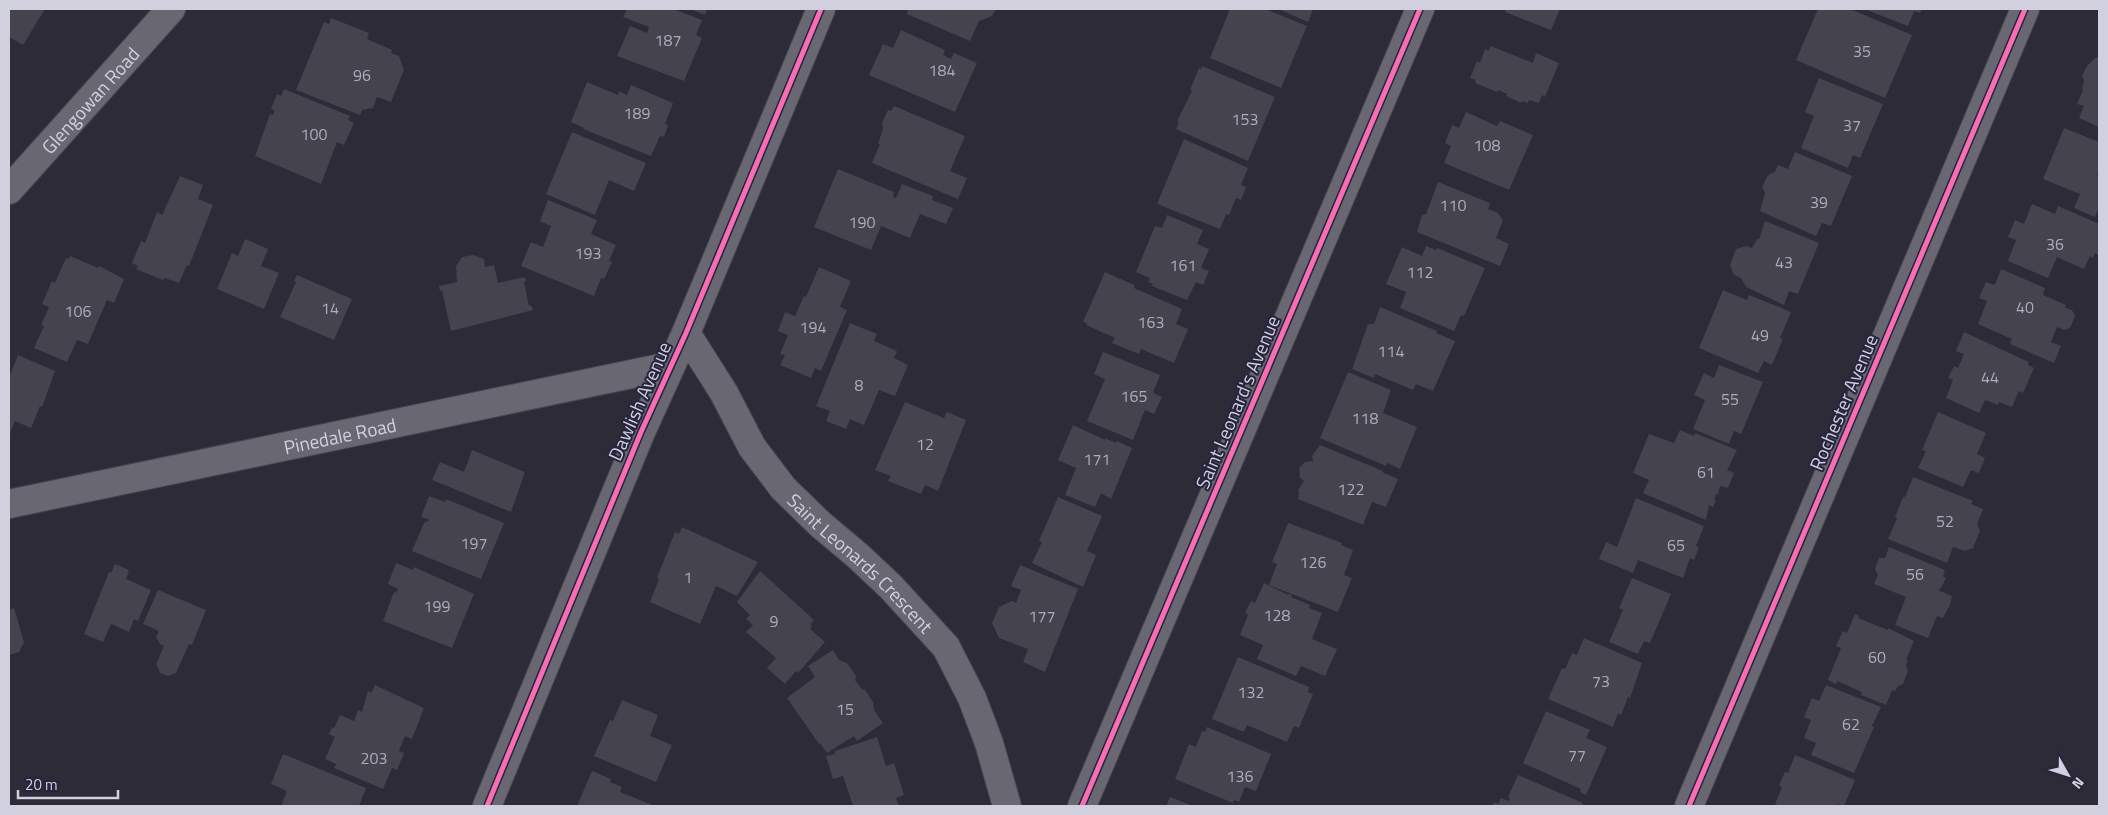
<svg xmlns="http://www.w3.org/2000/svg" width="2108" height="815" font-family="'Titillium Web',sans-serif">
  <rect width="100%" height="100%" fill="#2c2b37"/>
  <!-- building -->
  <path fill="#44434e" d="M9 9H45L23 45 9 37Z
    M627 9H673L702 20 696 35 702 38 684 81 617 56 630 26 647 33 649 27 623 17Z
    M690 9H707L705 15Z
    M908 9H996L992 16 979 21 970 41 907 14Z
    M1230 9H1265L1307 26 1281 88 1210 58Z
    M1278 9H1313L1308 22Z
    M1506 9H1560L1551 30 1505 12Z
    M1818 9H1850L1912 35 1885 98 1796 60Z
    M1864 9H1922L1920 13 1914 11 1908 26Z
    M331 18 369 33 367 39 392 50 391 53 399 56 404 70 391 102 377 97 373 108 362 110 360 115 296 90 324 22 329 24Z
    M901 30 945 50 943 55 951 59 954 53 977 63 955 112 869 75 883 44 893 48Z
    M1491 46 1533 63 1536 53 1559 63 1545 97 1542 95 1539 103 1529 100 1528 103 1522 101 1521 103 1506 96 1507 94 1498 90 1497 92 1475 83 1476 80 1470 78 1477 61 1480 63 1485 49 1488 51Z
    M2096 57 2099 58V127L2079 118 2084 106 2077 104 2083 90 2082 89 2084 80 2082 76 2087 66Z
    M1202 66 1275 97 1248 161 1176 129 1179 122 1177 121 1192 91 1190 90 1199 68 1201 69Z
    M1819 78 1883 104 1860 158 1853 155 1848 168 1801 148 1814 116 1805 112Z
    M587 82 618 95 619 91 627 95 631 85 673 103 665 124 668 125 664 137 660 136 651 156 583 129 584 128 571 122Z
    M284 89 350 116 348 120 354 123 344 145 337 142 321 184 255 156 270 114 273 115 275 111 271 109 277 94 281 96Z
    M894 106 965 136 950 171 967 178 958 199 872 163 880 144H878L883 128 882 123 888 110 891 111Z
    M1466 112 1497 126 1500 121 1533 135 1509 190 1444 163 1451 146 1445 143 1452 125 1459 128Z
    M2064 128 2099 142V169L2097 175 2099 176V207L2095 217 2074 208 2080 194 2043 179Z
    M572 132 646 163 634 191 609 180 595 215 546 194Z
    M1184 139 1248 168 1241 185 1246 187 1241 200 1236 198 1229 215 1226 214 1220 229 1157 204Z
    M1795 152 1852 176 1831 226 1822 223 1816 236 1760 211 1765 193 1762 187 1768 175 1775 172 1778 165 1788 169Z
    M838 169 894 192 893 197 896 198 902 184 933 196 932 200 953 208 946 224 920 214 910 238 881 226 871 250 814 227Z
    M180 176 203 185 198 199 213 205 189 266 187 265 179 283 165 278 163 280 136 269 138 266 132 263 141 241 145 243 157 212 162 215Z
    M1438 182 1490 203 1488 209 1498 213 1503 220 1496 238 1509 244 1500 266 1417 232 1422 215 1426 214Z
    M548 200 597 220 591 234 616 245 609 261 612 262 604 279 601 278 594 296 521 266 531 242 543 247 551 226 540 221Z
    M2032 204 2055 214 2058 206 2099 224V252L2098 255 2095 253 2093 258 2090 256 2084 269 2057 257 2048 278 2008 261 2016 240 2008 237 2015 220 2024 224Z
    M1167 215 1203 230 1197 244 1209 249 1201 268 1209 271 1203 285 1196 282 1187 300 1152 286 1153 284 1148 282 1150 278 1136 272 1155 226 1162 228Z
    M1765 221 1819 243 1798 294 1789 291 1784 305 1746 287 1741 278 1734 275 1730 265 1736 249 1746 246 1752 248 1757 239H1759Z
    M245 239 268 249 261 266 279 273 264 309 217 289 232 253 238 256Z
    M1426 246 1436 250 1437 248 1485 268 1464 316 1461 315 1454 331 1400 308 1406 292 1386 284 1402 247 1422 256Z
    M473 255 484 259 485 267 494 265 498 283 525 277 526 281 524 282 529 306 531 305 533 310 451 331 442 290 440 291 439 286 457 282 456 266 462 257Z
    M70 256 98 268 99 266 124 279 114 303 107 300 88 344 77 340 67 362 34 348 44 326 41 325 49 307 42 304 52 281 55 283 66 258 69 259Z
    M819 267 851 281 840 307 847 310 821 371 815 368 811 378 780 365 785 355 780 354 788 335 778 331 785 312 795 316 804 296 806 297Z
    M2001 269 2045 288 2043 295 2066 305 2065 308 2072 310 2075 316 2070 328 2064 330 2057 327 2051 342 2061 346 2054 363 2010 344 2012 339 1978 324 1987 301 1979 298 1986 282 1995 285Z
    M1105 272 1134 285V288L1182 309 1176 324 1188 329 1174 363 1141 349 1139 354 1112 343 1115 338 1086 325 1087 323 1083 322Z
    M297 275 352 299 334 340 280 317 296 282 294 281Z
    M1723 290 1747 300 1749 295 1791 312 1780 338 1783 339 1772 365 1764 361 1758 373 1699 348Z
    M1380 307 1437 331 1436 333 1455 341 1433 391 1416 384 1413 390 1375 374 1374 378 1352 369 1368 324H1374Z
    M850 323 877 334 874 341 897 351 894 358 908 365 895 396 879 390 864 425 850 419 846 429 826 421 830 411 816 406Z
    M1964 332 2029 362 2028 365 2034 368 2023 393 2019 391 2012 407 1999 402 1998 405 1985 400 1979 413 1946 398 1953 380 1948 378 1954 366 1958 368 1964 354 1956 351Z
    M1103 352 1160 375 1153 393 1162 397 1154 414 1145 410 1133 440 1087 421 1105 379 1094 374Z
    M18 355 55 371 42 407 40 406 31 428 15 421 9 436V378Z
    M1719 365 1763 382 1741 434 1734 431 1729 444 1693 429 1705 400 1694 395 1704 373 1714 378Z
    M1348 372 1391 390 1383 413 1417 427 1400 469 1387 463 1386 466 1320 438Z
    M905 402 944 418 947 412 966 420 938 491 925 485 921 494 888 481 891 476 875 470Z
    M1938 412 1986 433 1977 454 1985 458 1979 473 1971 470 1963 487 1918 468 1926 451 1922 450Z
    M1073 425 1105 440V438L1116 443 1117 441 1132 448 1111 499 1101 493 1095 507 1065 495 1076 468 1058 460Z
    M1680 430 1694 436 1695 433 1737 450 1727 470 1734 473 1728 488 1720 486 1718 495 1716 494 1714 500 1716 501 1713 507 1709 505 1706 520 1643 493 1649 480 1633 473 1649 434 1674 443Z
    M1320 445 1383 471 1382 472 1398 479 1386 507 1372 502 1363 525 1298 499 1299 494 1298 490 1304 481 1300 478 1299 468 1305 462 1313 461 1312 456Z
    M472 450 525 472 511 512 432 480 440 462 464 472Z
    M1913 477 1973 501 1971 504 1983 509 1977 524 1980 531 1973 548 1965 551 1953 547 1947 563 1888 539 1897 518 1895 517 1903 497H1905Z
    M429 496 445 502 446 499 504 523 481 579 412 551 424 523 430 520 421 517Z
    M1058 497 1102 516 1087 551 1096 555 1083 587 1032 563 1042 542 1039 541Z
    M1636 498 1704 526 1696 546 1699 547 1694 560 1690 558 1683 578 1638 560 1633 573 1599 559 1606 542 1617 547Z
    M1288 523 1342 543 1341 545 1353 550 1344 575 1352 578 1338 612 1269 585 1277 564 1272 562Z
    M682 527 758 562 737 596 716 586 700 624 650 602 659 579 657 578 675 532 679 534Z
    M1889 547 1945 570 1943 576 1946 578 1941 588 1938 590 1952 596 1950 605 1943 618 1937 616 1928 638 1895 625 1906 597 1874 584 1878 575 1875 569 1879 558H1885Z
    M396 563 413 570 414 567 474 594 452 648 383 621 394 592 396 593 398 589 388 584Z
    M115 564 129 570 126 579 151 590 138 621 134 619 129 632 111 624 103 642 84 634 109 572 111 573Z
    M1020 565 1078 589 1045 672 1023 662 1028 649 999 638 992 623 999 607 1012 601 1016 603 1021 590 1011 586Z
    M760 571 814 620 810 625 812 627 810 629 825 642 798 673 796 671 785 684 767 668 776 658 746 632 753 625 746 619 750 615 737 602Z
    M1632 578 1671 594 1650 643 1644 641 1638 654 1609 642 1623 610 1619 608Z
    M1264 583 1288 595 1289 594 1292 595 1291 597 1310 605 1309 608 1322 613 1312 639 1337 649 1325 676 1301 666 1296 676 1257 659 1263 645 1240 635 1248 615 1245 613 1251 601 1255 603Z
    M158 590 206 610 192 645 189 644 176 673 168 676 160 673 156 664 164 646 160 644 156 637 159 631 143 624Z
    M14 608 24 642 19 652 9 655V610Z
    M1855 614 1859 616 1858 618 1888 630V628L1914 641 1906 660 1908 661 1906 666 1908 671 1903 684 1898 686 1895 691 1892 690 1886 705 1861 695 1862 692 1837 681 1836 684 1828 680 1841 648 1836 646 1843 631 1847 633Z
    M1584 638 1642 663 1630 698 1628 697 1621 715 1618 713 1613 727 1548 699 1562 668 1565 669 1572 653 1577 655Z
    M833 650 839 660 847 663 856 676 855 680 862 689 865 690 873 702 874 710 883 723 857 741 854 736 827 753 820 743 819 744 787 698 815 677 808 666Z
    M1238 657 1309 687 1308 692 1313 694 1299 728 1294 726 1287 742 1247 725 1244 732 1212 719Z
    M375 685 424 708 412 739 405 736 399 751 404 753 397 770 392 768 383 789 334 768 336 764 325 759 335 737 329 734 332 727 334 728 340 715 354 721 358 710 362 712 368 691 371 693Z
    M1826 685 1881 707 1872 726 1874 727 1854 773 1811 755 1816 743 1804 738 1811 720 1804 717 1812 698 1819 701Z
    M622 700 658 715 650 736 672 745 656 782 594 756 610 720 613 721Z
    M1546 711 1590 730 1586 738 1607 747 1586 795 1580 792 1581 789 1523 763Z
    M1207 727 1271 754 1256 791 1245 787 1239 802 1234 800 1233 803 1175 779 1189 744 1196 747 1202 731 1205 732Z
    M877 737 886 766 894 763 904 795 896 798 899 806H853L843 776 833 779 826 756 835 754V751Z
    M283 754 366 788 359 806H281L287 791 271 784Z
    M1795 755 1855 780 1844 806 1837 804 1836 806H1780L1775 804 1782 787 1779 785 1785 772 1788 773Z
    M592 771 611 779 610 782 622 787 620 792 655 806H577Z
    M1518 775 1583 803 1582 806H1492L1494 802 1498 804 1501 798 1509 801 1510 798 1508 797Z
    M1170 797 1193 806H1166Z"/>
  <g fill="none" stroke-linecap="round" stroke-linejoin="round">
    <defs>
      <g id="street">
        <path id="s1" d="M9 190 171 9"/>
        <path id="s2" d="M686 333 724 393 752 447 783 488 820 524 858 556 891 587 946 647 972 698 989 743 1007 806"/>
        <path id="s3" d="M9 504 670 366"/>
        <path d="M487 806 641 432 686 333 821 9"/>
        <path d="M1082 806 1420 9"/>
        <path d="M1689 806 2025 9"/>
      </g>
    </defs>
    <!-- street casing -->
    <use href="#street" stroke="#474650" stroke-width="30"/>
    <!-- street -->
    <use href="#street" stroke="#686772" stroke-width="28"/>
    <defs>
      <path id="cycleway" d="M487 806 641 432 686 333 821 9
        M1082 806 1420 9
        M1689 806 2025 9"/>
    </defs>
    <!-- cycleway casing -->
    <use href="#cycleway" stroke="#27253d" stroke-width="8"/>
    <!-- cycleway -->
    <use href="#cycleway" stroke="#f96db3" stroke-width="5"/>
  </g>
  <g text-anchor="middle" dominant-baseline="central" stroke-width="4" stroke-linejoin="round" paint-order="stroke">
    <!-- number labels -->
    <g font-size="16" fill="#adadbb">
      <text x="668" y="40">187</text>
      <text x="1862" y="51">35</text>
      <text x="942" y="70">184</text>
      <text x="362" y="75">96</text>
      <text x="637" y="113">189</text>
      <text x="1245" y="119">153</text>
      <text x="1852" y="125">37</text>
      <text x="314" y="134">100</text>
      <text x="1487" y="145">108</text>
      <text x="1819" y="202">39</text>
      <text x="1453" y="205">110</text>
      <text x="862" y="222">190</text>
      <text x="2055" y="244">36</text>
      <text x="588" y="253">193</text>
      <text x="1784" y="262">43</text>
      <text x="1183" y="265">161</text>
      <text x="1420" y="272">112</text>
      <text x="2025" y="307">40</text>
      <text x="330" y="308">14</text>
      <text x="78" y="311">106</text>
      <text x="1151" y="322">163</text>
      <text x="813" y="327">194</text>
      <text x="1760" y="335">49</text>
      <text x="1391" y="351">114</text>
      <text x="1990" y="377">44</text>
      <text x="859" y="385">8</text>
      <text x="1134" y="396">165</text>
      <text x="1730" y="399">55</text>
      <text x="1365" y="418">118</text>
      <text x="925" y="444">12</text>
      <text x="1097" y="459">171</text>
      <text x="1706" y="472">61</text>
      <text x="1351" y="489">122</text>
      <text x="1945" y="521">52</text>
      <text x="474" y="543">197</text>
      <text x="1676" y="545">65</text>
      <text x="1313" y="562">126</text>
      <text x="1915" y="574">56</text>
      <text x="688" y="577">1</text>
      <text x="437" y="606">199</text>
      <text x="1277" y="615">128</text>
      <text x="1042" y="616">177</text>
      <text x="774" y="621">9</text>
      <text x="1877" y="657">60</text>
      <text x="1601" y="681">73</text>
      <text x="1251" y="692">132</text>
      <text x="845" y="709">15</text>
      <text x="1851" y="724">62</text>
      <text x="1577" y="755">77</text>
      <text x="374" y="758">203</text>
      <text x="1240" y="776">136</text>
    </g>
    <!-- street labels -->
    <g font-size="19" fill="#d0d0df" stroke="#27253d">
      <text stroke="none"><textPath href="#s1" startOffset="121">Glengowan Road</textPath></text>
      <text transform="translate(639 401) rotate(-66)">Dawlish Avenue</text>
      <text transform="translate(1237 402) rotate(-67)">Saint Leonard's Avenue</text>
      <text transform="translate(1843 402) rotate(-67)">Rochester Avenue</text>
      <text stroke="none"><textPath href="#s3" startOffset="338">Pinedale Road</textPath></text>
      <text stroke="none"><textPath href="#s2" startOffset="291">Saint Leonards Crescent</textPath></text>
    </g>
  </g>
  <!-- border -->
  <rect width="2108" height="815" fill="none" stroke="#d0d0df" stroke-width="20"/>
  <!-- north arrow -->
  <g transform="translate(2068 775) rotate(129)" stroke="#27253d" stroke-width="4" paint-order="stroke">
  <path d="M0-4L9 19L0 12L-9 19Z" fill="#d0d0df"/>
  <text y="-8" font-size="14" font-weight="bold" text-anchor="middle" fill="#d0d0df">N</text>
  </g>
  <!-- scale -->
  <path d="M18 790v8h100v-8" fill="none" stroke="#d0d0df" stroke-width="2.5"/>
  <text x="25" y="790" font-size="15" fill="#d0d0df" stroke="#27253d" stroke-width="4" paint-order="stroke">20 m</text>
</svg>
